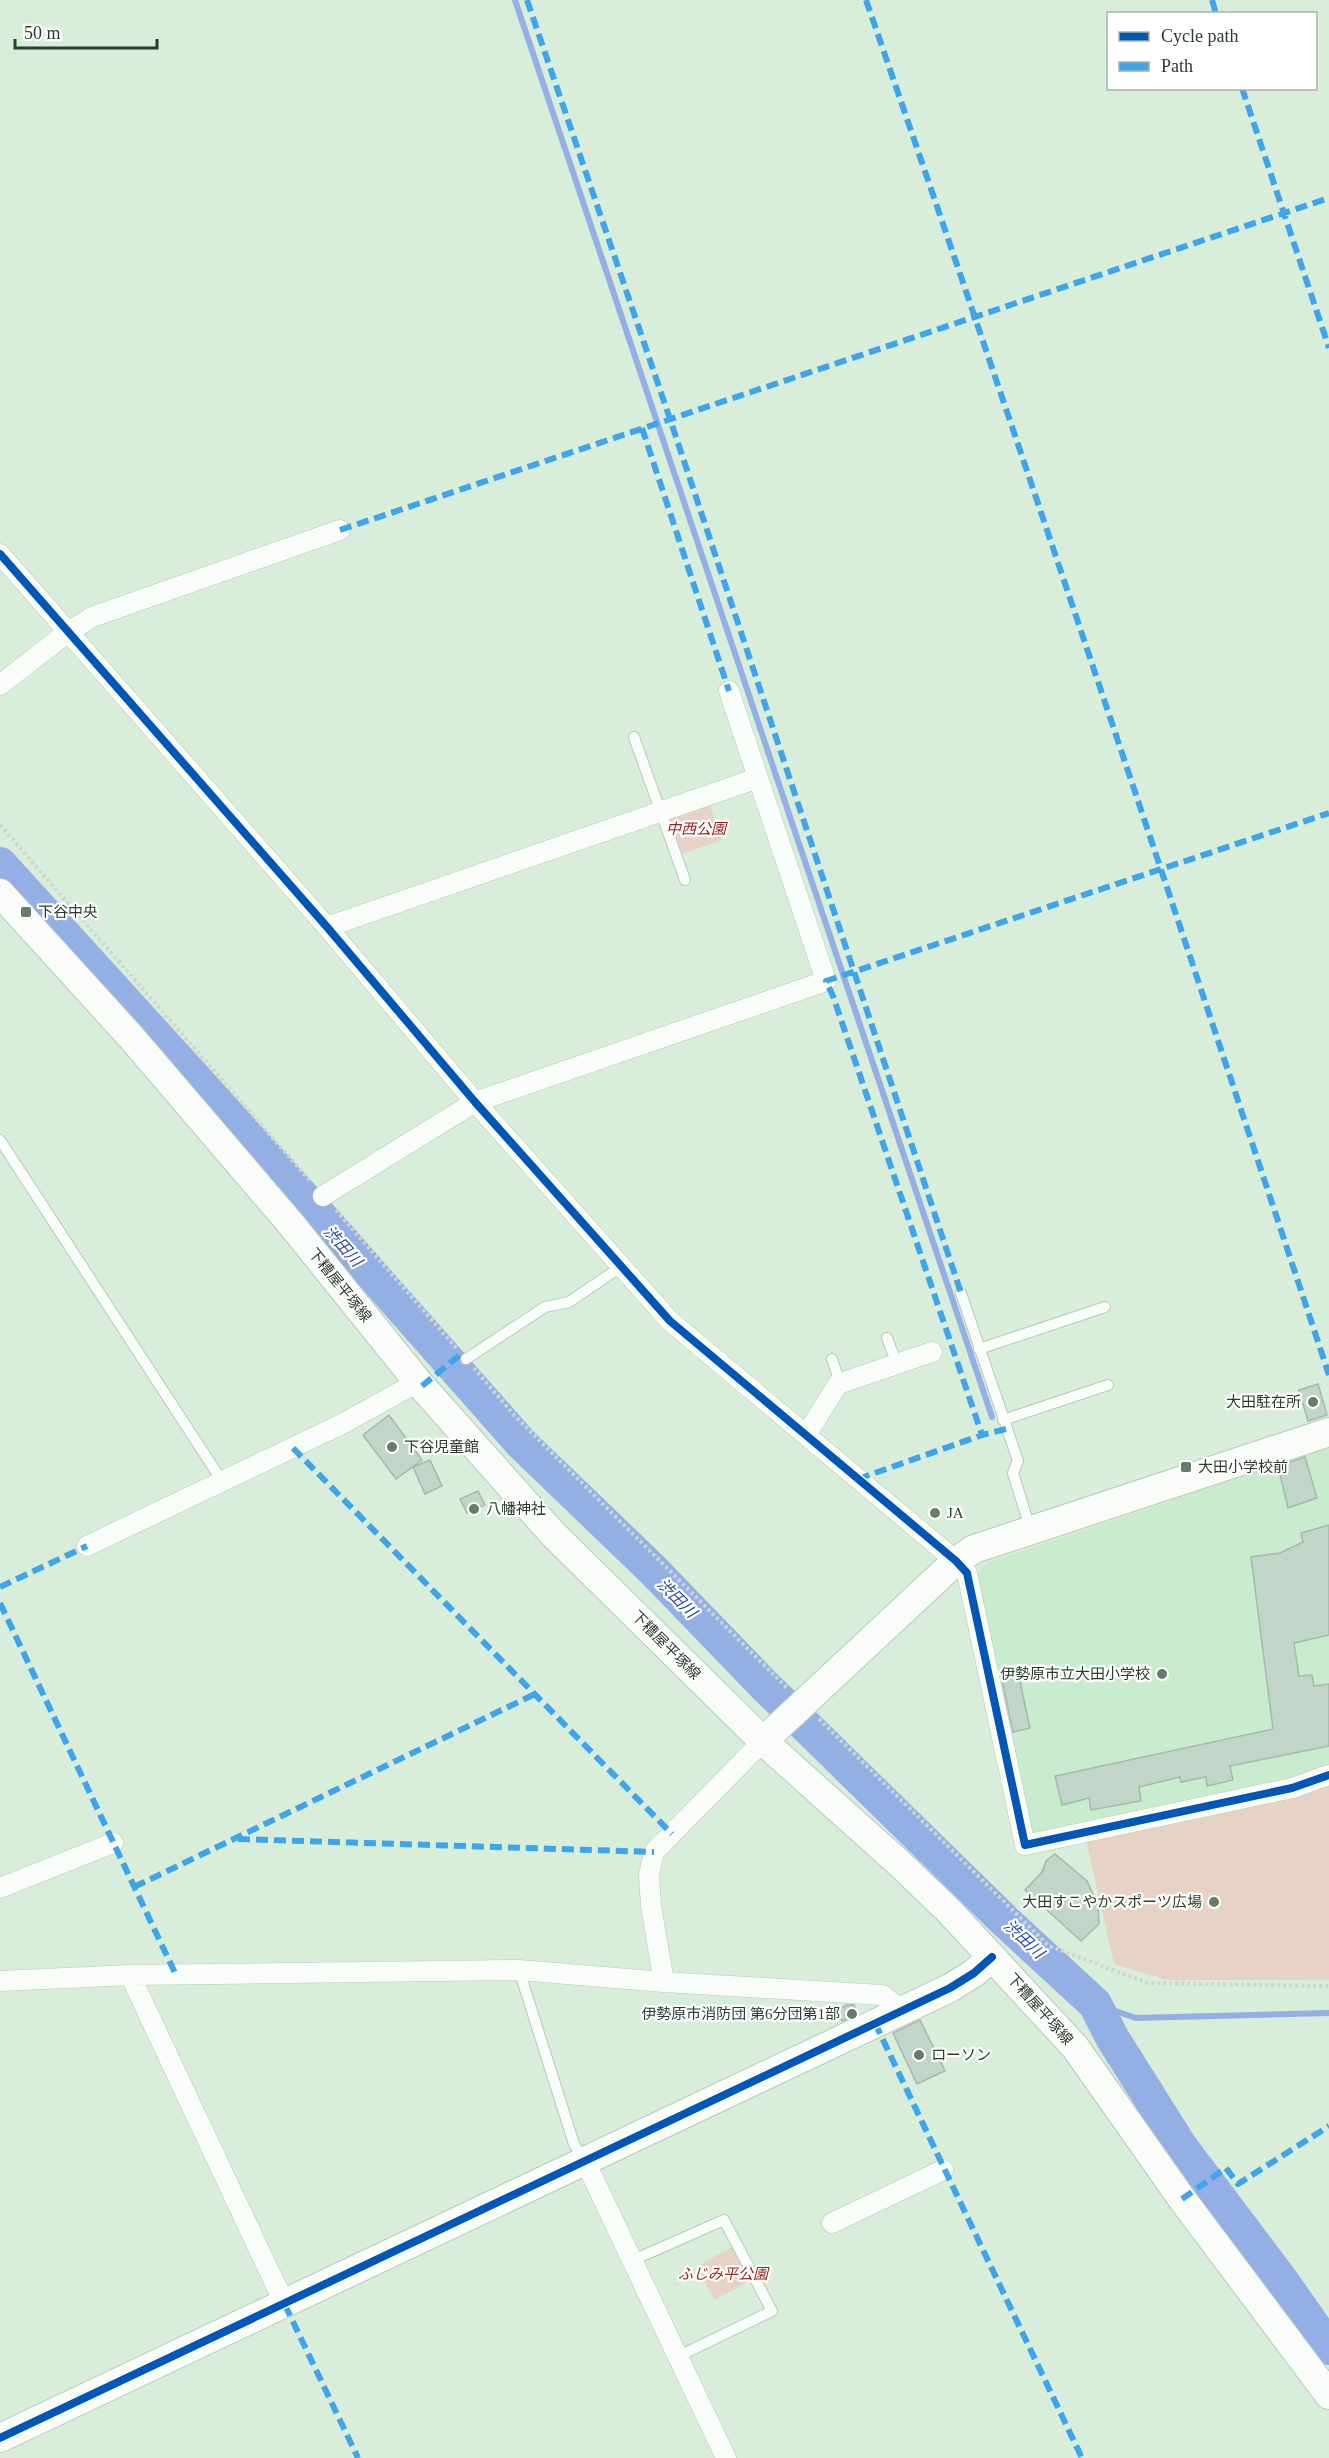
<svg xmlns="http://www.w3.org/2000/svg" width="1329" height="2458" font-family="'Times New Roman','Noto Sans JP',serif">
  <rect width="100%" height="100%" fill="#d8edda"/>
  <!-- built -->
  <path fill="#caecce" d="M1329 1447V1770L1036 1840 1030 1833 973 1579 987 1563Z"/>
  <!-- green -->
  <path fill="#e7d3c6" d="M709 803 722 840 682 854 670 818Z
    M1329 1783V1980H1167L1114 1964 1086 1839 1276 1802Z
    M732 2247 751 2280 715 2300 696 2267Z"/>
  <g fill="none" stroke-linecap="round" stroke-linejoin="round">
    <!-- stream -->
    <path stroke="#93afe3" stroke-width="6" d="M515 0 992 1417
      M1095 2004 1136 2018 1329 2013"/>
    <!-- river -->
    <path stroke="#93afe3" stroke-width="34" d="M0 864 332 1229 521 1443 654 1571 764 1685 1004 1920 1095 2004 1113 2039 1181 2147 1282 2281 1329 2348"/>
  </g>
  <!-- building -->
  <path fill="#c1d5c8" stroke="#a5b8ac" stroke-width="1.5" d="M1318 1384 1327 1415 1308 1421 1299 1390Z
    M389 1415 422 1460 396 1479 363 1435Z
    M1305 1457 1317 1498 1288 1508 1278 1466Z
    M430 1460 442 1486 425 1494 413 1467Z
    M478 1491 485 1505 467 1513 460 1499Z
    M1329 1525V1635L1294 1643 1299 1676 1312 1675 1314 1686 1329 1684V1746L1230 1766 1233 1780 1207 1786 1206 1777 1181 1782 1180 1777 1139 1787 1141 1801 1091 1810 1089 1798 1062 1805 1055 1776 1273 1729 1251 1557 1280 1553 1303 1542 1301 1533Z
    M1017 1668 1030 1728 1013 1732 1000 1671Z
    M1055 1854 1087 1881 1098 1906 1099 1924 1081 1941 1025 1890 1042 1872 1046 1861Z
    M847 2005H854L857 2014 842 2021 836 2010Z
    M920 2020 945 2071 917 2084 893 2033Z"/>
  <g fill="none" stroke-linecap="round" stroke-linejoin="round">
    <defs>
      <path id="lane" d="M634 737 685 880
        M0 1140 222 1481
        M961 1293 1018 1461 1013 1473 1031 1531
        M887 1338 897 1364
        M979 1349 1105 1307
        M466 1359 545 1307 569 1302 622 1266
        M832 1359 840 1383
        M1003 1420 1108 1385
        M519 1970 574 2144 584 2159
        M633 2260 724 2220 772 2311 679 2356"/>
      <path id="street" d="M0 554 327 927 475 1102 670 1321 956 1561 967 1573 1025 1845 1292 1788 1329 1775
        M0 685 68 632 92 617 340 530
        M327 927 758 778
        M323 1196 475 1102 826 981 729 691
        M806 1435 838 1384 932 1352
        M87 1546 342 1424 418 1382
        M0 1888 113 1843
        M130 1975 285 2305
        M0 1981 130 1975 519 1970 664 1982 882 1995 902 2010
        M664 1982 651 1906 649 1875 654 1852 763 1741
        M585 2161 726 2458
        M832 2223 943 2170"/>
      <path id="secondary" d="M0 893 131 1037 291 1224 418 1382 553 1534 763 1741 899 1863 950 1912 1075 2047 1182 2199 1329 2395
        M763 1741 956 1561 974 1549 1329 1432
        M0 2438 950 1988 974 1973 992 1957"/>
    </defs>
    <!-- lane casing -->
    <use href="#lane" stroke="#b8caba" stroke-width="12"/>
    <!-- street casing -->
    <use href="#street" stroke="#b8caba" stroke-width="21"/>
    <!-- secondary casing -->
    <use href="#secondary" stroke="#b8caba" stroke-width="30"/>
    <!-- path -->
    <path stroke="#cfd5d0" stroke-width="4" stroke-dasharray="3 3" stroke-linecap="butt" d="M0 825 311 1182
      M336 1210 457 1349
      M474 1368 514 1415 788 1689
      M819 1719 1049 1946 1148 1983 1329 1986"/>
    <!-- lane -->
    <use href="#lane" stroke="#f9fcf9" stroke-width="10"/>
    <!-- street -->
    <use href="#street" stroke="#f9fcf9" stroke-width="20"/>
    <!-- secondary -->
    <use href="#secondary" stroke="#f9fcf9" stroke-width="28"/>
    <!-- quiet -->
    <path stroke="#3ea4eb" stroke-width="6" stroke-dasharray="12 6" stroke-linecap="butt" d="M527 0 670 419 961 1293
      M866 0C1024 457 1177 916 1329 1375
      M1212 0 1216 14
      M1242 88 1329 348
      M642 428 729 691
      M340 530 1329 198
      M422 1386 461 1354
      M1006 1429 982 1435 833 996 826 981 1329 813
      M293 1448 672 1834
      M858 1479 982 1435
      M0 1587 87 1546
      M0 1603 176 1975
      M238 1839 654 1852
      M134 1887 535 1694
      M875 2023 1082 2458
      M1182 2199 1226 2168 1238 2184 1329 2126
      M285 2305 358 2458"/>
    <defs>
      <path id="cycleway" d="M0 554 327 927 475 1102 670 1321 956 1561 967 1573 1025 1845 1292 1788 1329 1775
        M0 2438 950 1988 974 1973 992 1957"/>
    </defs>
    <!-- cycleway casing -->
    <use href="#cycleway" stroke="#fff" stroke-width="11"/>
    <!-- cycleway -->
    <use href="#cycleway" stroke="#0057b8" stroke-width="8"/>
  </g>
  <!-- markers -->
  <g fill="#697a6a" stroke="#fff" stroke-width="2">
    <rect x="20" y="906" width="12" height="12" rx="3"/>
    <circle cx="1313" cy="1402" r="6"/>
    <circle cx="392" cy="1447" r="6"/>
    <rect x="1180" y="1461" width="12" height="12" rx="3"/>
    <circle cx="474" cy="1509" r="6"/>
    <circle cx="935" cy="1513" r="6"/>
    <circle cx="1162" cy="1674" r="6"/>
    <circle cx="1214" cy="1902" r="6"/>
    <circle cx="852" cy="2014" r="6"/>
    <circle cx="919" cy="2055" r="6"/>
  </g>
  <g text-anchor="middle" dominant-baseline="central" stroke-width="4.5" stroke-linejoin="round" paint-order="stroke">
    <!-- park labels -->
    <g font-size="15" font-style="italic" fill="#99201c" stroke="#fff">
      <text x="696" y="829">中西公園</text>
      <text x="723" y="2274">ふじみ平公園</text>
    </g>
    <!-- poi labels -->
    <g font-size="15" fill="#2d3c2e" stroke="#fff" text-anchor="start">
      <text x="38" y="912">下谷中央</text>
      <text x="1301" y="1402" text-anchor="end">大田駐在所</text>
      <text x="404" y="1447">下谷児童館</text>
      <text x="1198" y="1467">大田小学校前</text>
      <text x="486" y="1509">八幡神社</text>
      <text x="947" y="1513">JA</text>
      <text x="1150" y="1674" text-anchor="end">伊勢原市立大田小学校</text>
      <text x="1202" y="1902" text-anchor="end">大田すこやかスポーツ広場</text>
      <text x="840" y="2014" text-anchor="end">伊勢原市消防団 第6分団第1部</text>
      <text x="931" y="2055">ローソン</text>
    </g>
    <!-- street labels -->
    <g font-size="15" fill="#2d3c2e" stroke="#fff">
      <text transform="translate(340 1285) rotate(51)">下糟屋平塚線</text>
      <text transform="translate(666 1645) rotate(45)">下糟屋平塚線</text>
      <text transform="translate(1040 2009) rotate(48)">下糟屋平塚線</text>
    </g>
    <!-- water labels -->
    <g font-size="16" font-style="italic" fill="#2c46a6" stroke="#fff">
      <text transform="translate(343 1246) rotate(48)">渋田川</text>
      <text transform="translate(677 1598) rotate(45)">渋田川</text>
      <text transform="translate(1024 1939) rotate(43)">渋田川</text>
    </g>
  </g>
  <!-- legend -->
  <rect x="1107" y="12" width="210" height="78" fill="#ffffff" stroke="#abb1ab" stroke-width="1.5"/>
  <rect x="1119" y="32" width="30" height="9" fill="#0057b8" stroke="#abb1ab" stroke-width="1.5"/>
  <text x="1161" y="42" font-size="18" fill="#2d3c2e">Cycle path</text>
  <rect x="1119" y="62" width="30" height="9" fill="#3ea4eb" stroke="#abb1ab" stroke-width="1.5"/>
  <text x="1161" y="72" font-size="18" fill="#2d3c2e">Path</text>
  <!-- scale -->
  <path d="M15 39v9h142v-9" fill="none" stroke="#2d3c2e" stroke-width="3"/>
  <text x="24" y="39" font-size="18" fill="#2d3c2e" stroke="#ffffff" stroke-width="4.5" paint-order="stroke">50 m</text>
</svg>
